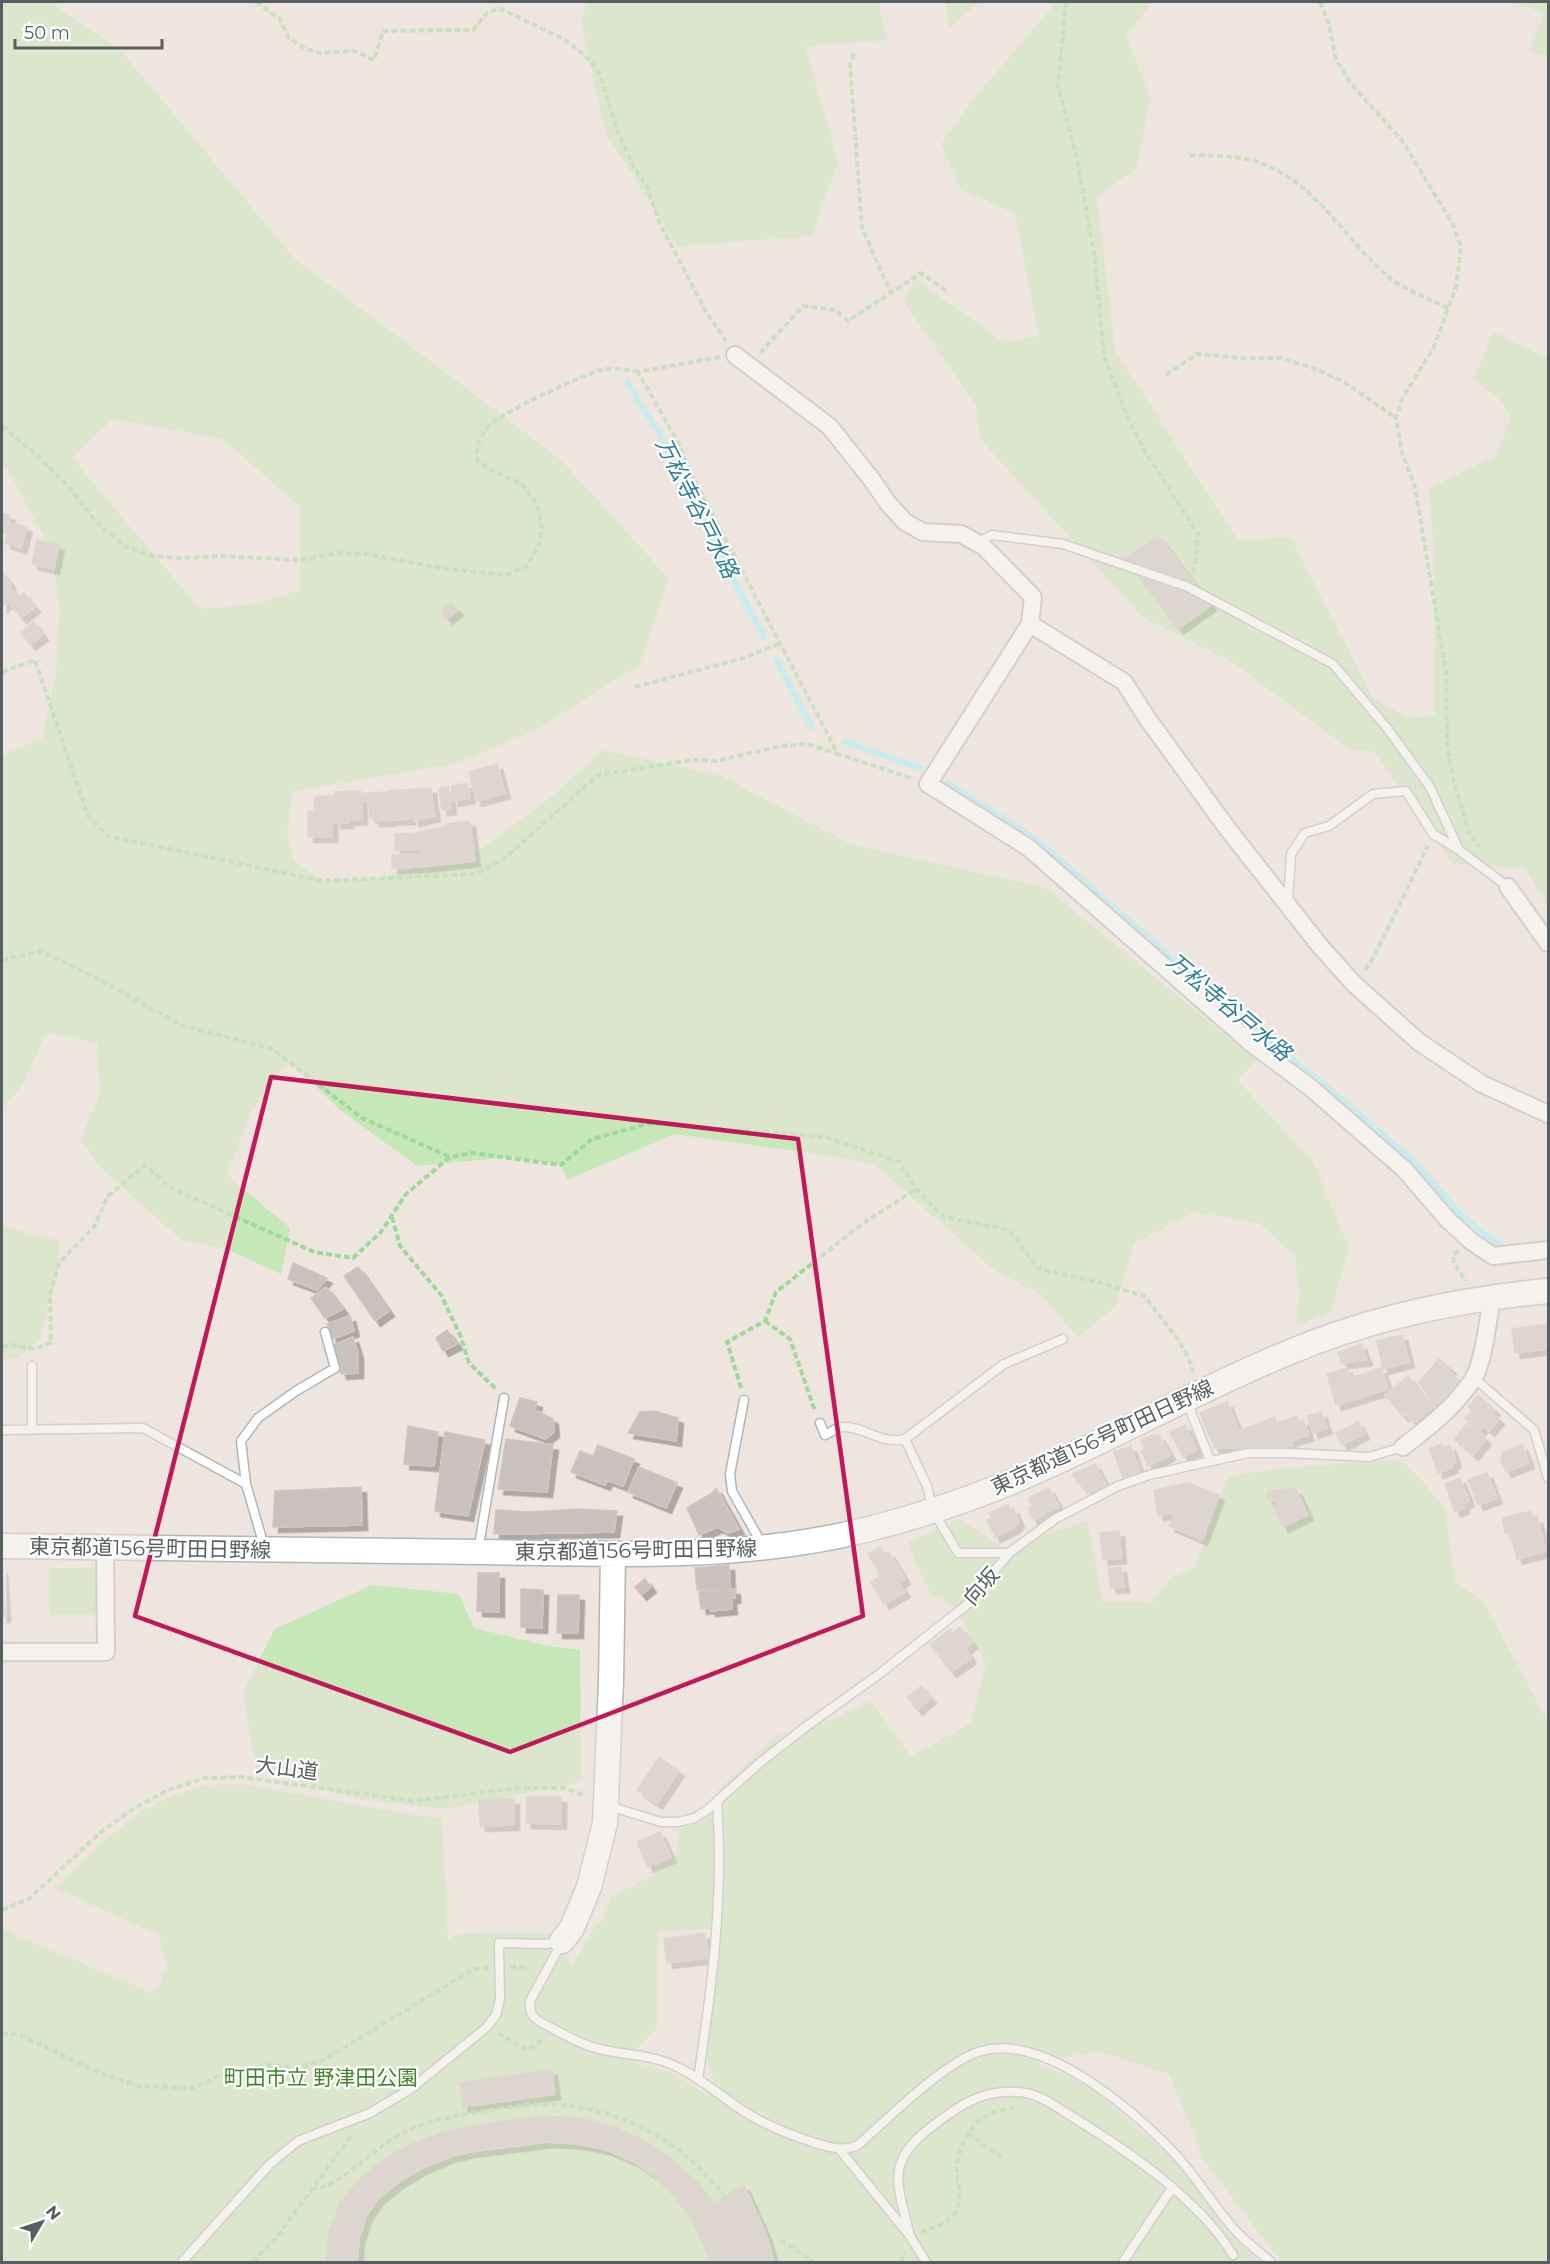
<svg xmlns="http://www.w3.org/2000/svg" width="1550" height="2264" font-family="Montserrat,'Noto Sans JP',sans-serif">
  <defs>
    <filter id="shadow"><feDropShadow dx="5.5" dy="5.5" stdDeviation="0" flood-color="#0004"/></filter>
  </defs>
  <rect width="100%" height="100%" fill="#ede5de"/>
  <!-- green -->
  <path fill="#c6e7b7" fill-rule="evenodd" d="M2 2H50L120 50 295 259 561 460 669 579 639 665 539 728 457 763 293 791 287 832 294 860 322 881 378 878 477 852 553 796 603 750 721 776 852 845 1046 888 1256 1060 1237 1080 1313 1162 1349 1247 1331 1311 1296 1327 1300 1294 1295 1256 1259 1223 1194 1212 1134 1243 1115 1307 1078 1337 1041 1295 993 1269 874 1164 825 1155 675 1134 567 1180 561 1165 510 1157 417 1166 339 1109 289 1060 252 1110 227 1175 290 1228 281 1274 224 1248 181 1240 96 1163 81 1138 100 1094 98 1044 47 1032 21 1087 2 1108V755L42 739 56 673 60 609 51 549 2 460ZM113 419 223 439 300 507V590L257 604 200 609 72 458Z
    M588 2H878L887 40 805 46 838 162 812 236 677 246 605 132 581 19Z
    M946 2H979L949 29Z
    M1053 2H1150V5L1126 35 1150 98 1136 169 1097 197 1115 351 1238 540 1291 538 1373 698 1409 718 1435 716 1434 553 1429 489 1496 456 1511 416 1498 398 1473 380 1493 332 1548 358V907L1525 868 1453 864 1375 752 1348 748 1235 664 1144 618 981 440 976 405 904 302 915 279 1005 343 1039 336 1015 214 960 189 941 144 976 96 1054 5Z
    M1515 2H1548V56L1529 52 1544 14Z
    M2 1226 59 1241V1263L40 1339 18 1358 2 1359Z
    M1400 1459 1424 1483 1445 1508 1455 1581 1483 1601 1548 1722V2262H1286L1276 2255 1205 2162 1169 2074 1099 2051 1037 2062 1084 2084 1111 2104 1171 2157 1196 2185 1228 2231 1260 2262H2V1929L154 1994 167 1968 159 1935 55 1888 106 1839 142 1811 173 1795 207 1785 242 1784 412 1815 442 1818 448 1940 462 1933 550 1934 573 1964 598 1922 601 1923 612 1897 676 1863 679 1828 701 1822 714 1812 716 1848 712 1929 658 1931 657 2028 638 2048 633 2062 673 2073 709 2097 713 2076 705 2055 719 1924 718 1790 774 1737 833 1719 871 1701 911 1757 971 1723 986 1664 954 1606 931 1595 907 1543 960 1518 1003 1548 1088 1521 1102 1602 1152 1603 1169 1579 1195 1567 1228 1477 1267 1470Z
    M93 1565 99 1570V1615H50L49 1568H89Z
    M372 1585 459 1594 474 1628 548 1646 580 1650 581 1782 447 1809 356 1799 256 1768 243 1692 275 1629Z"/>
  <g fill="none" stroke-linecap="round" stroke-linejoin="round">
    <!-- stream -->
    <path stroke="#9cf3ff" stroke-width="6" d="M627 382 666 445 677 474 764 637
      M776 659 812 727
      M845 742 921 768
      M948 783 1037 840 1258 1034 1321 1082 1415 1162 1459 1213 1483 1233 1500 1243"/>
  </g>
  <!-- building -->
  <path fill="#c9c1bd" stroke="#d2c4bc" stroke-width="1.5" filter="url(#shadow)" d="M2 513 10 515 6 534 2 533Z
    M11 523 27 527 21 548 5 543Z
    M1158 535 1211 605 1178 629 1125 559Z
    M37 540 59 545 54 569 32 564Z
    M2 572 11 584 9 586 16 595 2 607Z
    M24 593 35 607 21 618 10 604Z
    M451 603 458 610 447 619 441 611Z
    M34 622 43 635 30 645 21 632Z
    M497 764 505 793 476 801 469 772Z
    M467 783 470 798 453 801 451 786Z
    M448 787 451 809 442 810 439 788Z
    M431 788 432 799 409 803 410 819 389 820 387 791Z
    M361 791 362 819 348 820V823H335L334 792Z
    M386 792 388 821H374L373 817H370L369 801H364L363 793Z
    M315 796H333L332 837H308V811H314Z
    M432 799 435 816 414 821 410 804Z
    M470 821 475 861 422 867 419 832 447 826V824Z
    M419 833 420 849 395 850V834Z
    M420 854V867L392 868V855Z
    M293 1263 327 1278 317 1290 288 1279Z
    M358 1267 389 1311 375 1321 344 1276Z
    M326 1287 343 1309 325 1318 311 1298Z
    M350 1316 354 1331 332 1339 327 1324Z
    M1548 1324V1343H1546V1349L1515 1353 1512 1329Z
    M447 1330 457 1344 443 1351 436 1338Z
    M1402 1335 1409 1362 1383 1369 1377 1341Z
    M353 1337 358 1353V1373L341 1374 334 1345Z
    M1361 1344 1367 1360 1342 1363 1338 1353Z
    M1439 1359 1451 1369 1448 1370 1461 1384 1434 1406 1419 1382Z
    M1347 1368 1350 1378 1381 1368 1388 1389 1336 1405 1327 1374Z
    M1408 1376 1432 1408 1413 1423 1406 1414 1403 1416 1385 1395Z
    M1478 1395 1495 1410 1492 1413 1499 1419 1489 1431 1483 1426 1480 1430 1465 1418 1472 1410 1468 1407Z
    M520 1398 537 1402 535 1410 553 1419 554 1432 545 1439 510 1426Z
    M1227 1402 1239 1431 1275 1417 1277 1423 1297 1416 1299 1422 1303 1420 1309 1435 1290 1441 1292 1445 1281 1449 1280 1445 1270 1448H1214L1200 1413Z
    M654 1411 678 1418 676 1441 628 1433 640 1412Z
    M1321 1412 1327 1428 1313 1433 1307 1416Z
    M1358 1422 1364 1434 1342 1445 1336 1433Z
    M1467 1423 1486 1439 1473 1455 1454 1439Z
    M1185 1425 1197 1450 1183 1457 1170 1432Z
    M408 1426 438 1432 434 1466 404 1464Z
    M445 1432 485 1440 468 1516 435 1511Z
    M1154 1434 1156 1436 1159 1435 1170 1455 1148 1466 1141 1451 1145 1449 1141 1440Z
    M506 1439 553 1445 547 1492 498 1489Z
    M1442 1444 1443 1447 1450 1445 1456 1462 1452 1464 1453 1467 1438 1473 1429 1449Z
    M598 1445 634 1459 623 1486 607 1480 605 1485 571 1472 580 1451 593 1456Z
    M1522 1445 1529 1463 1506 1472 1500 1458 1503 1456 1502 1453Z
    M1131 1446 1140 1472 1123 1478 1114 1452Z
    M1095 1464 1106 1485 1087 1494 1081 1481 1078 1483 1073 1474Z
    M639 1467 677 1483 666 1508 628 1492Z
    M1487 1473 1497 1498 1478 1505 1468 1480Z
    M1460 1478 1469 1501 1463 1504 1464 1508 1455 1512 1445 1484Z
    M1188 1483 1219 1495 1202 1540 1169 1526 1174 1516 1172 1513 1158 1515 1154 1490Z
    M361 1487 362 1525 273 1527 275 1491Z
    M716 1488 739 1529 728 1533 718 1527 699 1535 687 1508 712 1493Z
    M1049 1488 1059 1507 1033 1520 1028 1508 1032 1506 1028 1498Z
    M1296 1489 1308 1515 1283 1527 1273 1506 1278 1504 1276 1501 1267 1499 1268 1490Z
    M1008 1505 1010 1510 1013 1508 1019 1522 1014 1528 995 1537 987 1520 992 1518 989 1513Z
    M577 1509 617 1511 614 1532 494 1534 496 1510 531 1512Z
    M1531 1511 1533 1519 1537 1518 1546 1551 1517 1559 1510 1532 1505 1533 1502 1518Z
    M1119 1531 1121 1558 1103 1560 1100 1533Z
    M880 1547 884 1554 889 1552 905 1579 899 1583 905 1592 884 1604 871 1582 881 1576 868 1554Z
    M729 1565 730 1588 697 1590 695 1568Z
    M1121 1567 1124 1587 1111 1588 1108 1569Z
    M2 1568 5 1617H2Z
    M478 1573H499V1612L477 1611Z
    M645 1579 651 1587 641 1595 635 1587Z
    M521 1589 543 1590 542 1628 521 1627Z
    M735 1589V1598H731L732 1609 710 1611V1608L701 1609 699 1592Z
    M558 1595H579L578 1633H557Z
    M960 1627 972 1643 965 1649 971 1658 951 1672 930 1644 950 1629 952 1633Z
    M921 1686 931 1698 917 1710 907 1697Z
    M659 1757 679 1771 657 1804 637 1790Z
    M527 1797H561V1824L526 1823Z
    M514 1799V1825L480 1826 479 1800Z
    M660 1832 671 1857 648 1867 637 1842Z
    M705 1933 708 1958 667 1963 664 1939Z
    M552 2070 555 2094 463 2107 460 2083Z
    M550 2116 585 2119 616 2128 641 2139 667 2155 690 2176 713 2204 744 2185 766 2234 773 2258 772 2262H711L692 2220 672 2193 653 2175 632 2161 607 2150 579 2144 548 2142 470 2152 449 2157 421 2169 399 2182 377 2200 366 2217 359 2239 357 2262H326L329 2231 340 2203 357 2182 381 2161 409 2145 443 2132 505 2121Z
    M744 2185 766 2234 773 2258 772 2262H711L692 2220 714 2207 713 2204Z"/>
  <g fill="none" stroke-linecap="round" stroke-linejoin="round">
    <defs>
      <path id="lane" d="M978 542 992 535 1063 544 1188 587 1333 664 1387 728 1430 787 1459 850 1508 887
        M1288 902 1291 854 1305 833 1329 826 1373 794 1406 791 1433 834 1459 850
        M1474 1378 1534 1430 1548 1478
        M744 1400 730 1474 732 1491 763 1546
        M1187 1402 1210 1460
        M820 1423 825 1435C830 1433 837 1427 843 1427 865 1426 880 1445 905 1439L1004 1364 1063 1339
        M2 1430 143 1428 246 1484 264 1546
        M32 1430V1366
        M905 1439 927 1486 933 1511 958 1553H1009
        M246 1484 241 1441 258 1418 296 1391 335 1368 325 1332
        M478 1551 504 1398
        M609 1806 661 1822H678L695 1818 707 1810 762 1761 804 1728 878 1675 969 1603 1009 1553 1055 1519 1118 1486 1149 1475 1248 1453H1288L1369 1457 1403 1447
        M562 1942 530 2001C528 2017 538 2021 550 2027 568 2037 584 2046 604 2050 628 2055 652 2055 675 2066 702 2078 723 2099 748 2114 769 2127 791 2135 815 2143 831 2147 842 2152 858 2145 889 2118 944 2062 981 2051 1046 2033 1137 2113 1178 2157 1198 2180 1214 2206 1234 2229 1245 2241 1259 2252 1271 2262
        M698 2079C712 1987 724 1895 717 1802
        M840 2150 910 2236 926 2262
        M910 2236C897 2181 884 2162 935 2124 961 2104 985 2089 1018 2092 1038 2093 1055 2106 1071 2116 1128 2151 1198 2198 1233 2255
        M182 2262 270 2164 298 2141 370 2113 412 2088 487 2027 496 2015 500 1999 499 1943 546 1944 560 1941
        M1123 2262 1172 2188"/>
      <path id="street" d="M735 355 830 427 872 480 887 502 905 522 923 532 961 534 983 546 1033 597 1030 624 928 784 1029 848 1251 1043 1311 1088 1405 1170 1447 1219 1471 1241 1493 1256 1548 1250
        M1030 624 1124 682 1147 718 1227 828 1320 946 1354 984 1419 1042 1482 1084 1548 1114
        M1508 887 1548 943
        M1403 1447C1429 1427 1455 1407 1473 1379 1484 1362 1488 1319 1492 1298
        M2 1652H106L105 1547"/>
      <path id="secondary" d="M2 1546C162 1548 322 1550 482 1552 609 1554 740 1561 865 1530 914 1518 962 1502 1009 1483 1103 1444 1191 1393 1285 1354 1367 1319 1459 1299 1548 1291
        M562 1941 572 1928 589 1887 605 1823 611 1682 613 1554"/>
    </defs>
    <!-- lane casing -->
    <use href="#lane" stroke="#b0b5b8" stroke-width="11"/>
    <!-- street casing -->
    <use href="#street" stroke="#b0b5b8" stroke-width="20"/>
    <!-- secondary casing -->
    <use href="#secondary" stroke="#aeb6b8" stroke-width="27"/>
    <!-- path -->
    <path stroke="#9dda99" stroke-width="4" stroke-dasharray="6 3" stroke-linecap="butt" d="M256 2 280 19 289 38 306 49 320 53 354 51 374 60 383 31 473 30 487 13 499 8 565 40 586 56 600 74 618 133 633 165 647 187 660 224 705 310 726 341
      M1066 2 1058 86 1076 154 1094 252 1104 356 1128 419 1145 451 1198 534 1196 561 1192 575
      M1320 2 1329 24 1336 60 1350 82 1403 142 1452 223 1461 246 1456 287 1433 349 1403 397 1396 418 1402 453 1415 487 1446 673 1447 744 1453 779 1469 832 1480 847
      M854 54 850 64 862 228 891 293
      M1190 155C1214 156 1240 155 1263 164 1317 185 1343 236 1384 273 1401 289 1427 298 1448 308
      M760 353 803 306 836 310 848 321 921 273 947 291
      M720 357 638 372 680 446 688 468 838 754 914 779
      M1166 375 1197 354 1240 358H1281L1313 368 1344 382 1396 418
      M2 426 40 458 67 485 96 522 126 547 153 556 182 558 220 556 300 560 339 553 365 554 447 569 506 575 527 566 539 545 542 528 537 504 521 483 494 472 477 460C476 446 479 438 488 427 499 413 581 376 601 370 612 367 626 369 638 372
      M2 672 35 660 88 816 108 836 322 881 476 874 505 858 598 775 693 760 716 761 781 746 807 744 838 754
      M635 687 740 659 781 643
      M2 960 41 951 102 981 183 1026 271 1048 362 1118 450 1157
      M1365 970 1372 960 1428 846
      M392 1217 400 1246 441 1295 460 1335 469 1363 496 1389
      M1459 1251 1453 1255 1454 1263 1466 1281
      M765 1321 790 1339 815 1411
      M2 1347 12 1345 34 1349 51 1343 50 1295 59 1263 94 1227 108 1196 145 1165 169 1187 314 1252 353 1258 381 1232 406 1194 450 1157 472 1153 561 1165 592 1139 651 1123 825 1137 900 1162 916 1189 944 1217 1009 1230 1039 1269 1098 1282 1144 1296 1180 1342 1190 1362 1193 1372
      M741 1388 727 1342 765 1321 776 1292 861 1225 916 1189
      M2 1910 29 1899 101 1832 133 1809 168 1790 205 1778 241 1777 413 1801 520 1788H565L586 1796
      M510 1967H528
      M2 2033 20 2035 97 2072 139 2086 193 2088 224 2074 267 2065 297 2067 322 2061 474 1969 488 1968
      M498 2033 525 2049 534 2047 544 2037
      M968 2133 1001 2157
      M311 2189C339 2188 372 2150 399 2135 425 2121 456 2115 486 2111 505 2108 526 2104 545 2104 617 2106 682 2139 725 2197
      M921 2232C933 2228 950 2223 956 2211 962 2200 958 2185 957 2174 956 2149 969 2123 992 2113 999 2110 1008 2109 1015 2108L1016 2105
      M781 2240 811 2260V2262
      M253 2262 275 2239 352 2135
      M901 2262 905 2252"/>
    <!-- lane -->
    <use href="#lane" stroke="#fff" stroke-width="8"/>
    <!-- street -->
    <use href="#street" stroke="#fff" stroke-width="16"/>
    <!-- secondary -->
    <use href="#secondary" stroke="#fff" stroke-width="24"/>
  </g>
  <!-- marked area -->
  <path d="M0 0H1550V2264H0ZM271 1077 798 1139 863 1616 510 1752 135 1616Z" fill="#ede5de" fill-opacity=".55" fill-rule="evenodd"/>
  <path fill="none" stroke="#c2185b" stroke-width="4.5" stroke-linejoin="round" d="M271 1077 798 1139 863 1616 510 1752 135 1616Z"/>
  <g text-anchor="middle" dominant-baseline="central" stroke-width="4.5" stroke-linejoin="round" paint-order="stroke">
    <!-- street labels -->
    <g font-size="21" fill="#575f61" stroke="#fff">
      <text transform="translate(1102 1437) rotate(-25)">東京都道156号町田日野線</text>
      <text transform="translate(150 1548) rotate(1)">東京都道156号町田日野線</text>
      <text transform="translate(636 1550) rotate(-1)">東京都道156号町田日野線</text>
      <text transform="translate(981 1586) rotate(-49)">向坂</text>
      <text transform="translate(287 1768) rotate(7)">大山道</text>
    </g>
    <!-- park labels -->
    <g font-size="21" fill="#43852c" stroke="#fff">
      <text x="321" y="2077">町田市立 野津田公園</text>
    </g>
    <!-- water labels -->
    <g font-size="22" font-style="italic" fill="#2a7f95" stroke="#fff">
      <text transform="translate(697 508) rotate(63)">万松寺谷戸水路</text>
      <text transform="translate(1229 1007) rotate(40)">万松寺谷戸水路</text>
    </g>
  </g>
  <!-- border -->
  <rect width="1550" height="2264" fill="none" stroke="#575f61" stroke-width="6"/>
  <!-- north arrow -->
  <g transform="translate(42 2222) rotate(51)" stroke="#ffffff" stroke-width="4.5" paint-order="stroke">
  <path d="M0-4.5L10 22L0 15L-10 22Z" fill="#575f61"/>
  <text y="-9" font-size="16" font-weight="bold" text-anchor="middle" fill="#575f61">N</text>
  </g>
  <!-- scale -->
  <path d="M15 39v9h147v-9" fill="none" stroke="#575f61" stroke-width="3"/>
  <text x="24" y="39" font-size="18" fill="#575f61" stroke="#ffffff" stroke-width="4.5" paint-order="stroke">50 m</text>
</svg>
